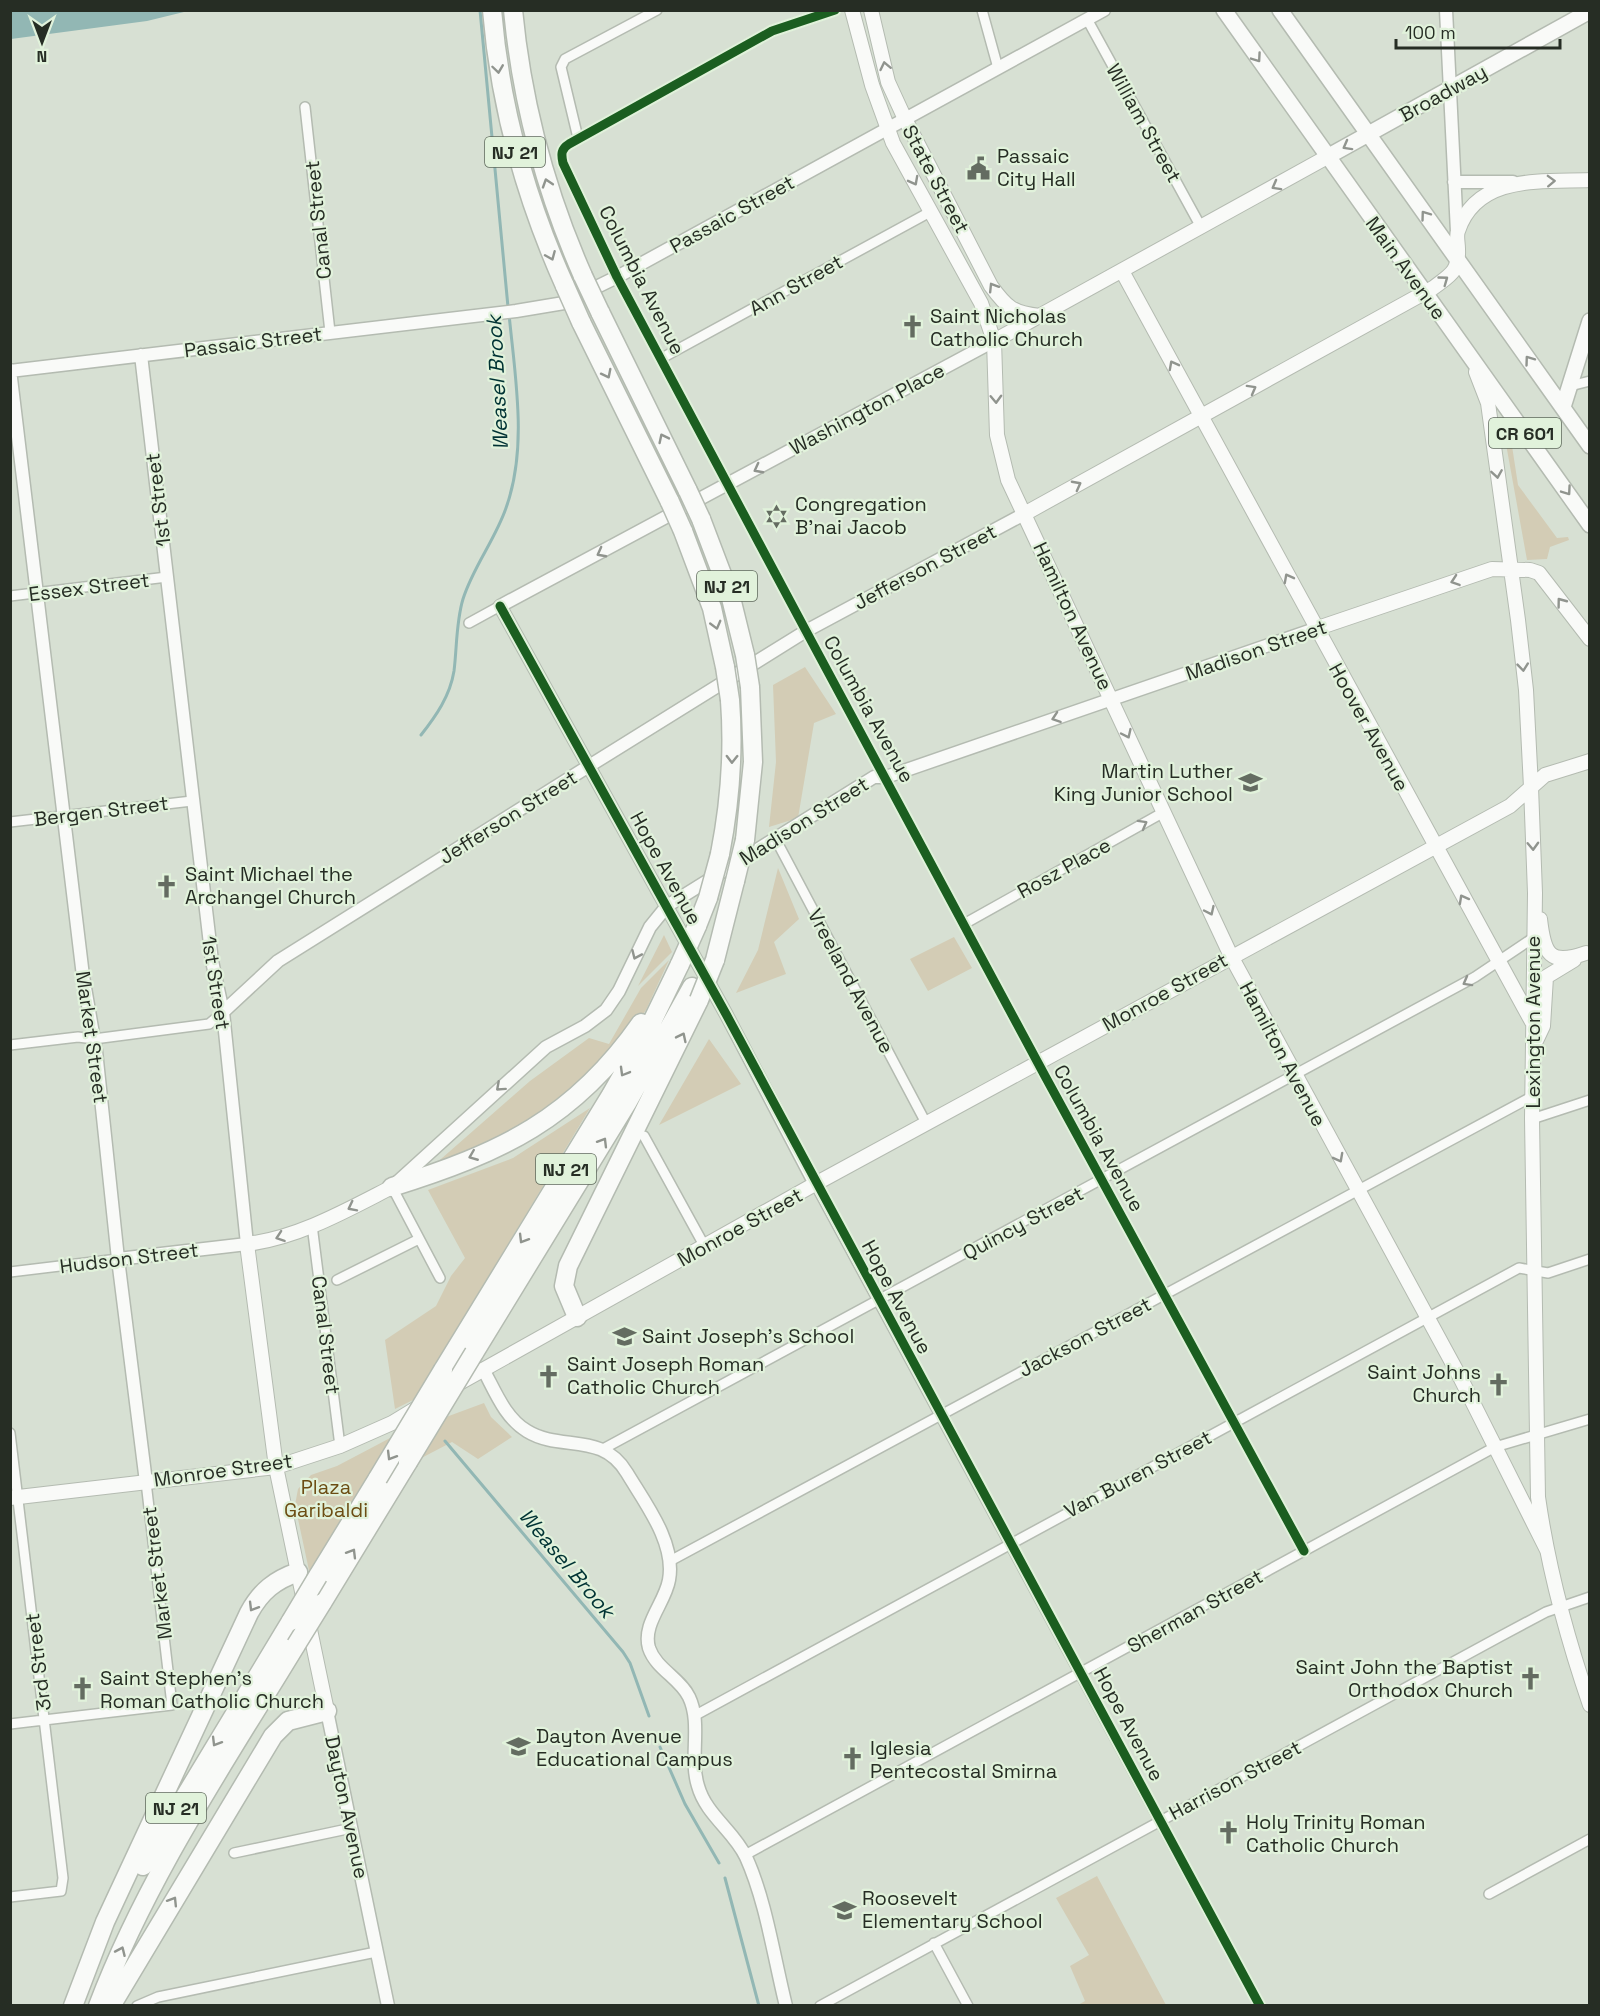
<svg xmlns="http://www.w3.org/2000/svg" width="1600" height="2016" font-family="'Space Grotesk',sans-serif">
  <rect width="100%" height="100%" fill="#d7e0d3"/>
  <!-- green -->
  <path fill="#d3ccb5" d="M1504 433H1510L1518 485 1557 538 1568 537 1569 540 1550 547 1547 559 1527 560Z
    M805 667 836 714 814 723 798 818 769 827 776 762 773 685Z
    M778 868 799 919 774 942 786 974 736 993 758 950Z
    M664 935 672 952 638 986Z
    M954 937 972 968 928 991 910 959Z
    M669 960 646 1010 619 1048 548 1115 425 1173 530 1081 589 1038 609 1044 641 988Z
    M709 1039 741 1084 659 1125Z
    M590 1108 415 1399 395 1409 385 1340 436 1306 451 1276 465 1258 428 1190 513 1158Z
    M484 1403 491 1417 512 1437 478 1459 452 1442 366 1487 310 1575 295 1505 298 1489 311 1475 337 1466 392 1437Z
    M1097 1876 1166 2005H1078L1085 2001 1070 1966 1089 1955 1056 1898Z"/>
  <!-- water -->
  <path fill="#92b7b4" d="M10 11 11 10 188 11 147 21 11 39Z"/>
  <g fill="none" stroke-linecap="round" stroke-linejoin="round">
    <!-- stream -->
    <path stroke="#92b7b4" stroke-width="3" d="M480 10 508 307
      M421 735C436 716 450 696 454 671 457 647 456 622 463 599 473 567 495 540 506 508 528 447 515 377 509 314
      M445 1441 623 1652 630 1663 649 1716
      M660 1747 685 1804 719 1863
      M725 1878 759 2006"/>
    <defs>
      <path id="minor" d="M835 10 772 31 569 144C561 149 561 154 563 163L617 277 806 631 1045 1076 1304 1551
        M982 10 998 68
        M1087 19 1201 227
        M305 107 330 332
        M578 138 561 67 565 59 657 10
        M662 358 930 212
        M1570 386 1590 381
        M10 596 167 577
        M469 623 500 606
        M10 822 192 801
        M775 838 926 1123
        M964 924 1164 812
        M10 1045 78 1037 94 1039 209 1024 223 1012
        M1532 1119 1590 1100
        M644 1136 705 1247
        M815 1184 1260 2006
        M392 1187 440 1278
        M312 1225 340 1446
        M10 1272 118 1259
        M337 1280 419 1239
        M10 1433 63 1878 61 1891 10 1897
        M603 1449 1475 977 1533 938
        M670 1561 1533 1096
        M694 1716 1519 1268 1548 1273 1590 1259
        M10 1724 172 1705 146 1482
        M234 1853 352 1828
        M745 1855 1495 1447 1590 1419
        M1489 1894 1590 1839
        M934 1943 968 2006
        M137 2006 158 1997 376 1952
        M820 2006 1501 1636 1546 1612 1590 1597"/>
      <path id="tertiary" d="M1446 10 1457 232
        M1454 182H1513
        M10 370 83 976 96 1051 118 1259 146 1482
        M10 371 516 311 564 303 617 277 1104 10
        M223 1012 278 961 589 766 806 631 1026 513
        M815 1184 726 1014 500 606 994 341
        M393 1186 546 1047 585 1026 606 1010 619 991 650 927 667 906 874 777H886L1315 629
        M118 1259 247 1244 223 1012 212 961 141 355
        M483 1369C495 1391 505 1418 527 1431 561 1452 602 1431 627 1473 645 1503 676 1543 669 1580 665 1603 642 1624 649 1648 656 1669 680 1678 689 1697 702 1724 689 1758 698 1786 706 1815 734 1831 746 1857 766 1901 774 1958 786 2006
        M327 1711 388 2006"/>
      <path id="secondary" d="M852 10 872 85 893 143 981 303 994 341 997 435 1008 480 1231 956 1461 1379 1547 1550
        M871 10 888 82 905 119 991 286C1007 308 1013 313 1040 316
        M1122 271 1532 1022
        M994 341 1327 157
        M1476 372 1488 403 1518 620 1526 690 1531 787 1535 893 1532 1119 1538 1497C1548 1567 1567 1638 1590 1705
        M1026 513 1433 288C1450 275 1459 272 1458 249 1458 243 1456 236 1458 231 1477 174 1542 182 1590 180
        M1315 629 1492 569 1530 570 1539 573 1590 639
        M1540 919C1544 954 1549 966 1586 953
        M1535 1043 1543 1026 1546 977 1574 960
        M454 1386 815 1184 1510 806 1545 775 1590 761
        M10 1498 276 1467 340 1446 392 1423 420 1406
        M327 1711 276 1467 247 1244C298 1238 347 1210 392 1187"/>
      <path id="primary" d="M1224 10 1590 525
        M1280 10 1590 446
        M1327 157 1590 11
        M1563 407 1590 321"/>
      <path id="motorway" d="M492 10C500 107 525 197 565 286
        M513 10C522 104 545 190 583 276
        M600 312 688 491
        M581 322 670 502
        M701 519 731 598 745 655
        M683 531 712 608 725 667
        M745 840 753 762 750 687
        M720 854C730 803 734 753 730 700
        M697 926 708 898
        M715 960 735 881
        M392 1187C501 1153 574 1119 641 1023
        M577 1317 564 1286 568 1266 699 1000
        M474 1353 627 1103 692 987
        M443 1370 611 1095 648 1030 680 964
        M318 1576 378 1478
        M322 1603 408 1462
        M143 1866 291 1621
        M73 2006 105 1922 249 1613C261 1591 275 1580 298 1572
        M98 2006C147 1877 225 1762 296 1645
        M111 2006 273 1736 288 1721 327 1711"/>
    </defs>
    <!-- minor casing -->
    <use href="#minor" stroke="#b4bbb1" stroke-width="12"/>
    <!-- tertiary casing -->
    <use href="#tertiary" stroke="#b4bbb1" stroke-width="15"/>
    <!-- secondary casing -->
    <use href="#secondary" stroke="#b4bbb1" stroke-width="16"/>
    <!-- primary casing -->
    <use href="#primary" stroke="#b4bbb1" stroke-width="18"/>
    <!-- motorway casing -->
    <use href="#motorway" stroke="#b4bbb1" stroke-width="21"/>
    <!-- minor -->
    <use href="#minor" stroke="#f9faf8" stroke-width="9"/>
    <!-- tertiary -->
    <use href="#tertiary" stroke="#f9faf8" stroke-width="12"/>
    <!-- secondary -->
    <use href="#secondary" stroke="#f9faf8" stroke-width="14"/>
    <!-- primary -->
    <use href="#primary" stroke="#f9faf8" stroke-width="15"/>
    <!-- motorway -->
    <use href="#motorway" stroke="#f9faf8" stroke-width="18"/>
    <defs>
      <path id="motorway-bridge" d="M583 276 600 312
        M565 286 581 322
        M688 491 701 519
        M670 502 683 531
        M745 655 750 687
        M725 667 730 700
        M735 881 745 840
        M708 898 720 854
        M680 964 697 926
        M699 1000 715 960
        M408 1462 474 1353
        M378 1478 443 1370
        M291 1621 318 1576
        M296 1645 322 1603"/>
    </defs>
    <!-- motorway-bridge casing -->
    <use href="#motorway-bridge" stroke="#b4bbb1" stroke-width="21" stroke-linecap="butt"/>
    <!-- motorway-bridge -->
    <use href="#motorway-bridge" stroke="#f9faf8" stroke-width="18"/>
    <defs>
      <path id="cycleway" d="M835 10 772 31 569 144C561 149 561 154 563 163L617 277 806 631 1045 1076 1304 1551
        M500 606 726 1014 1260 2006"/>
    </defs>
    <!-- cycleway casing -->
    <use href="#cycleway" stroke="#e1f2db" stroke-width="13"/>
    <!-- cycleway -->
    <use href="#cycleway" stroke="#1b5e20" stroke-width="9"/>
  </g>
  <!-- one-way arrows -->
  <defs><path id="oneway-chevron" d="M-2-3.5L2.5 0L-2 3.5" fill="none" stroke-width="1.6" stroke-linecap="round" stroke-linejoin="round" transform="scale(1.5)"/></defs>
  <g stroke="#90948e">
    <use href="#oneway-chevron" transform="translate(1257 58) rotate(55)"/>
    <use href="#oneway-chevron" transform="translate(885 66) rotate(-102)"/>
    <use href="#oneway-chevron" transform="translate(498 69) rotate(82)"/>
    <use href="#oneway-chevron" transform="translate(1347 146) rotate(151)"/>
    <use href="#oneway-chevron" transform="translate(914 181) rotate(62)"/>
    <use href="#oneway-chevron" transform="translate(1551 181) rotate(-2)"/>
    <use href="#oneway-chevron" transform="translate(547 183) rotate(-108)"/>
    <use href="#oneway-chevron" transform="translate(1276 186) rotate(151)"/>
    <use href="#oneway-chevron" transform="translate(1425 215) rotate(-126)"/>
    <use href="#oneway-chevron" transform="translate(551 256) rotate(67)"/>
    <use href="#oneway-chevron" transform="translate(1444 280) rotate(-36)"/>
    <use href="#oneway-chevron" transform="translate(993 287) rotate(-122)"/>
    <use href="#oneway-chevron" transform="translate(1529 360) rotate(-126)"/>
    <use href="#oneway-chevron" transform="translate(1173 365) rotate(-118)"/>
    <use href="#oneway-chevron" transform="translate(607 374) rotate(63)"/>
    <use href="#oneway-chevron" transform="translate(1252 389) rotate(-29)"/>
    <use href="#oneway-chevron" transform="translate(996 399) rotate(88)"/>
    <use href="#oneway-chevron" transform="translate(663 438) rotate(-116)"/>
    <use href="#oneway-chevron" transform="translate(758 469) rotate(152)"/>
    <use href="#oneway-chevron" transform="translate(1497 474) rotate(81)"/>
    <use href="#oneway-chevron" transform="translate(1077 485) rotate(-28)"/>
    <use href="#oneway-chevron" transform="translate(1567 491) rotate(55)"/>
    <use href="#oneway-chevron" transform="translate(601 553) rotate(152)"/>
    <use href="#oneway-chevron" transform="translate(1288 578) rotate(-118)"/>
    <use href="#oneway-chevron" transform="translate(1455 581) rotate(161)"/>
    <use href="#oneway-chevron" transform="translate(1561 602) rotate(-127)"/>
    <use href="#oneway-chevron" transform="translate(716 625) rotate(75)"/>
    <use href="#oneway-chevron" transform="translate(1523 667) rotate(84)"/>
    <use href="#oneway-chevron" transform="translate(1056 718) rotate(161)"/>
    <use href="#oneway-chevron" transform="translate(1127 734) rotate(65)"/>
    <use href="#oneway-chevron" transform="translate(732 759) rotate(91)"/>
    <use href="#oneway-chevron" transform="translate(1143 824) rotate(-29)"/>
    <use href="#oneway-chevron" transform="translate(1533 846) rotate(88)"/>
    <use href="#oneway-chevron" transform="translate(1463 899) rotate(-119)"/>
    <use href="#oneway-chevron" transform="translate(1210 911) rotate(65)"/>
    <use href="#oneway-chevron" transform="translate(636 955) rotate(114)"/>
    <use href="#oneway-chevron" transform="translate(1467 982) rotate(151)"/>
    <use href="#oneway-chevron" transform="translate(682 1037) rotate(-64)"/>
    <use href="#oneway-chevron" transform="translate(624 1072) rotate(120)"/>
    <use href="#oneway-chevron" transform="translate(500 1087) rotate(138)"/>
    <use href="#oneway-chevron" transform="translate(603 1142) rotate(-59)"/>
    <use href="#oneway-chevron" transform="translate(473 1156) rotate(158)"/>
    <use href="#oneway-chevron" transform="translate(1339 1158) rotate(62)"/>
    <use href="#oneway-chevron" transform="translate(352 1207) rotate(153)"/>
    <use href="#oneway-chevron" transform="translate(280 1237) rotate(161)"/>
    <use href="#oneway-chevron" transform="translate(523 1239) rotate(121)"/>
    <use href="#oneway-chevron" transform="translate(391 1456) rotate(121)"/>
    <use href="#oneway-chevron" transform="translate(352 1553) rotate(-59)"/>
    <use href="#oneway-chevron" transform="translate(253 1607) rotate(121)"/>
    <use href="#oneway-chevron" transform="translate(216 1742) rotate(121)"/>
    <use href="#oneway-chevron" transform="translate(173 1901) rotate(-58)"/>
    <use href="#oneway-chevron" transform="translate(121 1951) rotate(-66)"/>
  </g>
  <!-- icons -->
  <defs>
    <symbol id="civic-bare" viewBox="-9 -9 18 18"><path d="M-.6-6.5H3V-4.5H.6V-3L4-1V1h2V6H-6V1h2V-1L-.6-3ZM-1.2 2.5V6h2.4V2.5Z" fill="#646c61" stroke="#e1f2db" stroke-width="2.5" paint-order="stroke"/></symbol>
    <symbol id="church-bare" viewBox="-9 -9 18 18"><path d="M-1.2-6h2.4v3.5h3.3v2.4h-3.3V6h-2.4V-.1h-3.3v-2.4h3.3Z" fill="#646c61" stroke="#e1f2db" stroke-width="2.5" paint-order="stroke"/></symbol>
    <symbol id="synagogue-bare" viewBox="-9 -9 18 18"><path d="M0-6.5L5.6 3.2H-5.6ZM0 6.5L5.6-3.2H-5.6Z" fill="#646c61" stroke="#e1f2db" stroke-width="2.5" paint-order="stroke"/></symbol>
    <symbol id="school-bare" viewBox="-9 -9 18 18"><path d="M0-5L7-2L0 1L-7-2ZM-4 1L0 2.5L4 1V4Q0 6-4 4Z" fill="#646c61" stroke="#e1f2db" stroke-width="2.5" paint-order="stroke"/></symbol>
  </defs>
  <g fill-rule="evenodd">
    <use href="#civic-bare" x="962" y="152" width="33" height="33"/>
    <use href="#church-bare" x="896" y="310" width="33" height="33"/>
    <use href="#synagogue-bare" x="760" y="500" width="33" height="33"/>
    <use href="#school-bare" x="1234" y="766" width="33" height="33"/>
    <use href="#church-bare" x="150" y="870" width="33" height="33"/>
    <use href="#school-bare" x="608" y="1320" width="33" height="33"/>
    <use href="#church-bare" x="532" y="1360" width="33" height="33"/>
    <use href="#church-bare" x="1482" y="1368" width="33" height="33"/>
    <use href="#church-bare" x="1514" y="1662" width="33" height="33"/>
    <use href="#church-bare" x="66" y="1672" width="33" height="33"/>
    <use href="#school-bare" x="502" y="1730" width="33" height="33"/>
    <use href="#church-bare" x="836" y="1742" width="33" height="33"/>
    <use href="#church-bare" x="1212" y="1816" width="33" height="33"/>
    <use href="#school-bare" x="828" y="1894" width="33" height="33"/>
  </g>
  <g text-anchor="middle" dominant-baseline="central" stroke-width="4.5" stroke-linejoin="round" paint-order="stroke">
    <!-- shield labels -->
    <g fill="#e1f2db" stroke="#5e685b" stroke-width="1.5">
      <rect x="485" y="137" width="60" height="30" rx="4.5"/>
      <rect x="1489" y="418" width="72" height="30" rx="4.5"/>
      <rect x="697" y="571" width="60" height="30" rx="4.5"/>
      <rect x="536" y="1154" width="60" height="30" rx="4.5"/>
      <rect x="146" y="1793" width="60" height="30" rx="4.5"/>
    </g>
    <g font-size="18" font-weight="bold" fill="#262d24">
      <text x="515" y="152">NJ 21</text>
      <text x="1525" y="433">CR 601</text>
      <text x="727" y="586">NJ 21</text>
      <text x="566" y="1169">NJ 21</text>
      <text x="176" y="1808">NJ 21</text>
    </g>
    <!-- street labels -->
    <g font-size="20" fill="#262d24" stroke="#e1f2db">
      <text transform="translate(1443 93) rotate(-29)">Broadway</text>
      <text transform="translate(1144 123) rotate(61)">William Street</text>
      <text transform="translate(936 179) rotate(62)">State Street</text>
      <text transform="translate(732 214) rotate(-29)">Passaic Street</text>
      <text transform="translate(318 220) rotate(-96)">Canal Street</text>
      <text transform="translate(1406 268) rotate(54)">Main Avenue</text>
      <text transform="translate(642 280) rotate(63)">Columbia Avenue</text>
      <text transform="translate(796 285) rotate(-29)">Ann Street</text>
      <text transform="translate(253 342) rotate(-7)">Passaic Street</text>
      <text transform="translate(867 409) rotate(-28)">Washington Place</text>
      <text transform="translate(158 500) rotate(-97)">1st Street</text>
      <text transform="translate(925 567) rotate(-28)">Jefferson Street</text>
      <text transform="translate(89 587) rotate(-7)">Essex Street</text>
      <text transform="translate(1073 616) rotate(65)">Hamilton Avenue</text>
      <text transform="translate(1256 650) rotate(-19)">Madison Street</text>
      <text transform="translate(869 709) rotate(61)">Columbia Avenue</text>
      <text transform="translate(1369 727) rotate(61)">Hoover Avenue</text>
      <text transform="translate(101 811) rotate(-7)">Bergen Street</text>
      <text transform="translate(508 817) rotate(-32)">Jefferson Street</text>
      <text transform="translate(804 821) rotate(-32)">Madison Street</text>
      <text transform="translate(666 868) rotate(61)">Hope Avenue</text>
      <text transform="translate(1064 868) rotate(-29)">Rosz Place</text>
      <text transform="translate(851 981) rotate(62)">Vreeland Avenue</text>
      <text transform="translate(216 983) rotate(81)">1st Street</text>
      <text transform="translate(1165 992) rotate(-29)">Monroe Street</text>
      <text transform="translate(1533 1022) rotate(-90)">Lexington Avenue</text>
      <text transform="translate(92 1037) rotate(82)">Market Street</text>
      <text transform="translate(1283 1054) rotate(62)">Hamilton Avenue</text>
      <text transform="translate(1099 1138) rotate(61)">Columbia Avenue</text>
      <text transform="translate(1023 1223) rotate(-28)">Quincy Street</text>
      <text transform="translate(740 1227) rotate(-29)">Monroe Street</text>
      <text transform="translate(129 1258) rotate(-7)">Hudson Street</text>
      <text transform="translate(897 1297) rotate(62)">Hope Avenue</text>
      <text transform="translate(326 1335) rotate(83)">Canal Street</text>
      <text transform="translate(1085 1337) rotate(-28)">Jackson Street</text>
      <text transform="translate(223 1470) rotate(-8)">Monroe Street</text>
      <text transform="translate(1138 1474) rotate(-28)">Van Buren Street</text>
      <text transform="translate(157 1573) rotate(-97)">Market Street</text>
      <text transform="translate(1195 1611) rotate(-29)">Sherman Street</text>
      <text transform="translate(38 1662) rotate(-97)">3rd Street</text>
      <text transform="translate(1129 1724) rotate(62)">Hope Avenue</text>
      <text transform="translate(1235 1780) rotate(-28)">Harrison Street</text>
      <text transform="translate(347 1807) rotate(78)">Dayton Avenue</text>
    </g>
    <!-- poi labels -->
    <g font-size="20" fill="#262d24" stroke="#e1f2db" text-anchor="start">
      <text x="997" y="156">Passaic<tspan x="997" dy="23">City Hall</tspan></text>
      <text x="930" y="316">Saint Nicholas<tspan x="930" dy="23">Catholic Church</tspan></text>
      <text x="795" y="504">Congregation<tspan x="795" dy="23">B'nai Jacob</tspan></text>
      <text x="1233" y="771" text-anchor="end">Martin Luther<tspan x="1233" dy="23">King Junior School</tspan></text>
      <text x="185" y="874">Saint Michael the<tspan x="185" dy="23">Archangel Church</tspan></text>
      <text x="642" y="1336">Saint Joseph's School</text>
      <text x="567" y="1364">Saint Joseph Roman<tspan x="567" dy="23">Catholic Church</tspan></text>
      <text x="1481" y="1372" text-anchor="end">Saint Johns<tspan x="1481" dy="23">Church</tspan></text>
      <text x="1513" y="1667" text-anchor="end">Saint John the Baptist<tspan x="1513" dy="23">Orthodox Church</tspan></text>
      <text x="100" y="1678">Saint Stephen's<tspan x="100" dy="23">Roman Catholic Church</tspan></text>
      <text x="536" y="1736">Dayton Avenue<tspan x="536" dy="23">Educational Campus</tspan></text>
      <text x="870" y="1748">Iglesia<tspan x="870" dy="23">Pentecostal Smirna</tspan></text>
      <text x="1246" y="1822">Holy Trinity Roman<tspan x="1246" dy="23">Catholic Church</tspan></text>
      <text x="862" y="1898">Roosevelt<tspan x="862" dy="23">Elementary School</tspan></text>
    </g>
    <!-- park labels -->
    <g font-size="20" fill="#6c4d13" stroke="#e1f2db">
      <text x="326" y="1487">Plaza<tspan x="326" dy="23">Garibaldi</tspan></text>
    </g>
    <!-- water labels -->
    <g font-size="21" font-style="italic" fill="#003334" stroke="#e1f2db">
      <text transform="translate(497 383) rotate(-93)">Weasel Brook</text>
      <text transform="translate(567 1563) rotate(50)">Weasel Brook</text>
    </g>
  </g>
  <!-- border -->
  <rect width="1600" height="2016" fill="none" stroke="#262d24" stroke-width="24"/>
  <!-- north arrow -->
  <g transform="translate(42 42) rotate(180)" stroke="#e1f2db" stroke-width="4.5" paint-order="stroke">
  <path d="M0-4.5L10 22L0 15L-10 22Z" fill="#262d24"/>
  <text y="-9" font-size="16" font-weight="bold" text-anchor="middle" fill="#262d24">N</text>
  </g>
  <!-- scale -->
  <path d="M1396 39v9h164v-9" fill="none" stroke="#262d24" stroke-width="3"/>
  <text x="1405" y="39" font-size="18" fill="#262d24" stroke="#e1f2db" stroke-width="4.5" paint-order="stroke">100 m</text>
</svg>
